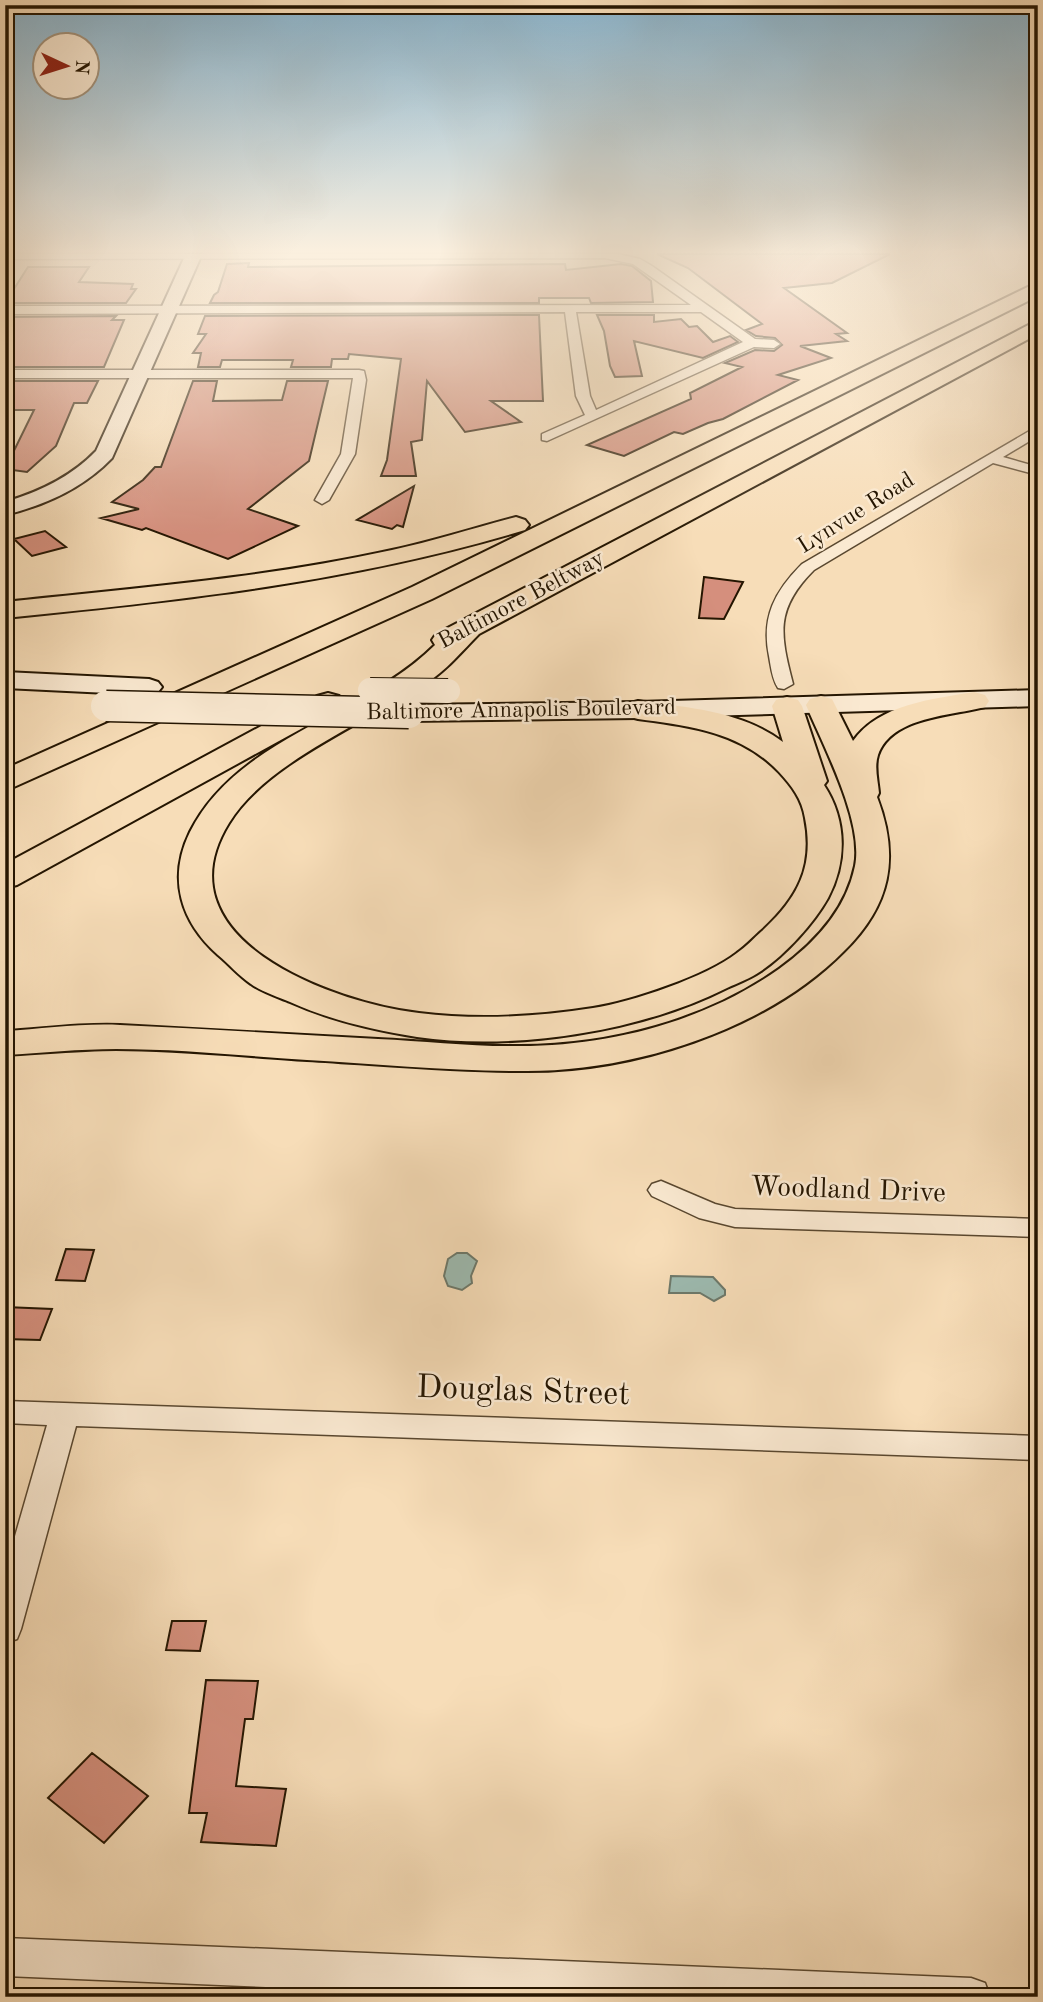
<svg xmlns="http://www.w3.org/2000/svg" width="1043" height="2002" font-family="'Old Standard TT',serif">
  <rect width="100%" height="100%" fill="#f7ddb8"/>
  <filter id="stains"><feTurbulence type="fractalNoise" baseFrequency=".00286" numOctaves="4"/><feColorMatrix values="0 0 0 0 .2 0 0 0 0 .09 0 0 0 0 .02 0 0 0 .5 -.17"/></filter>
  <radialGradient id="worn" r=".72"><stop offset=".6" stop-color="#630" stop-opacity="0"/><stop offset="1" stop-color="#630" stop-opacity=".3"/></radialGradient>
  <!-- water -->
  <path fill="#9dbbb1" stroke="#6d796b" stroke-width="2" d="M457 1253H467L477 1261 471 1276 472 1283 462 1290 448 1286 444 1276 448 1259Z
    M671 1276 713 1277 725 1290V1295L714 1301 700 1293H669Z"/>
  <!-- building -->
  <path fill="#d58f7d" stroke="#241501" stroke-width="2" d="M657 254H890L832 283 784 288 847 333 836 334 847 341 800 346 831 358 778 375 798 380 723 419 708 423 683 434 674 432 624 456 587 445 691 399 690 393 742 367 725 363 755 350 774 351 782 345 775 338 756 336 746 330 762 324 688 268Z
    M249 263 248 267 565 264 566 270 621 264 632 266 651 281 653 302 591 303 589 298H539V303H210L214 295 218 292 227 264Z
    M28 267H89L79 282 133 284 131 289H136L126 303H5Z
    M539 315 543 401H491L521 422 465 432 427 381 422 440 411 442 416 476H381L387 460 401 359 349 354 348 359H332L331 367H291L293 360H222L220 367H198L201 353H193L206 334H198L205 316Z
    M597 315H654V322L681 319 689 327 697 326 713 342 730 336 738 342 703 358 634 341 642 376 615 377 610 366 604 331Z
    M116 316 112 320H124L104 367H5V317Z
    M5 381H98L87 403H74L56 446 27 472 5 469 34 410H5Z
    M193 381H217L213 401 282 400 287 381H328L309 461 248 509 298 526 228 559 146 528 142 530 101 518 139 509 112 502 143 480 155 467H161Z
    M414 486 403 527 397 525 392 529 357 520Z
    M45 531 66 547 32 556 14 539Z
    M704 577 743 582 724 619 699 618Z
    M66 1249 94 1250 85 1281 56 1280Z
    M5 1307 52 1309 40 1340 5 1339Z
    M172 1621H206L200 1651 166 1650Z
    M206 1680 258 1681 253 1719H245L236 1786 286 1789 276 1846 201 1842 207 1813H189Z
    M92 1753 148 1796 104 1843 48 1798Z"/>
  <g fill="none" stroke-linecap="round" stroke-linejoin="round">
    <defs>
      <path id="minor" d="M5 254H618L640 259 652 266 755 339 774 340 780 344 774 348 754 347 547 441 542 440V434L585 415 576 396 565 312 5 314V306L691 305 633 264 605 258 5 259ZM576 312H701L743 342 596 410 590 396Z
        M5 370H359L364 371 366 380 355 454 329 500 322 504 315 500 341 454 353 378H5Z
        M1038 426V436L1003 457 1038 467V475L993 463 814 570C775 609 780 634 793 684L784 689 778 688C772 679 771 667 769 656 761 617 775 591 802 564Z
        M661 1181 715 1204 735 1209 1038 1219V1237L735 1227 699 1218 652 1196 648 1190 652 1184Z
        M5 1401 1038 1436V1460L76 1426 21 1629 17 1639 5 1643V1571L47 1425 5 1423Z
        M5 1938 971 1978 985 1983 990 1997H502L5 1976Z"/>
      <path id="secondary" d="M186 254H202L112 458C83 488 46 505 5 515V502C39 492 71 477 96 451Z
        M5 672 149 679 158 682 162 687 158 692 149 695 5 688Z
        M1038 690V706L638 718 409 721 400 719 396 713 400 707 409 705 638 702Z"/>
      <path id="motorway" d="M1038 282V296L432 599 5 791V769L412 587Z
        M1038 320V334L479 634C462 651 446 671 425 684 367 722 265 763 229 823 157 939 333 1003 419 1013 476 1020 536 1017 593 1008 632 1002 706 977 737 953 746 947 754 938 762 931 797 899 815 867 805 818 802 799 792 786 779 772 741 732 690 726 638 719L627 716 623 710 627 704 638 701C687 707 742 711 783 742L772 706 776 700 787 697 798 700 802 706 827 781 824 785C847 820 847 862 828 898 814 923 785 955 761 971 751 978 738 983 727 988 640 1032 514 1051 417 1037 373 1030 330 1020 290 1002 278 997 262 992 251 984 239 976 229 964 218 955 181 922 167 879 190 832 237 737 364 716 435 645L432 640 436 634Z
        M516 517 525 520 529 525 525 530C352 582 184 600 5 618V602C134 588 265 578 392 550 434 541 474 528 516 517Z
        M974 692 985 695 989 701 985 707C952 716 892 716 878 755 874 767 878 781 879 793L877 797C900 857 891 905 844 951 765 1031 630 1073 519 1071 448 1071 377 1064 307 1060 244 1056 180 1049 116 1049 80 1049 42 1053 5 1055V1031C43 1029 82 1023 120 1025 206 1029 292 1034 378 1039 425 1041 473 1047 520 1046 611 1046 705 1021 779 969 815 943 846 910 855 866 864 822 823 745 806 705L810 699 821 696 832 699 853 741C879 704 933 699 974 692Z
        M328 693 339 696 343 702 339 708 17 885 5 888V864L317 696Z"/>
    </defs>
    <!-- minor casing -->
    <use href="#minor" stroke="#59472f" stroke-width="3"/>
    <!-- secondary casing -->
    <use href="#secondary" stroke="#241501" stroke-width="4"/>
    <!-- motorway casing -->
    <use href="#motorway" stroke="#241501" stroke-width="4"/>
    <!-- minor -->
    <use href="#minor" fill="#fae9d1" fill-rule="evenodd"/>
    <!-- secondary -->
    <use href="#secondary" fill="#fae9d1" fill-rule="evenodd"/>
    <!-- motorway -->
    <use href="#motorway" fill="#f7ddb8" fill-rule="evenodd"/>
    <defs>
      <path id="secondary-bridge-far1" d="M370 690 448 691
        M106 706H115"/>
      <path id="secondary-bridge" d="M106 706 409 713"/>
    </defs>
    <!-- secondary-bridge-far1 casing -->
    <use href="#secondary-bridge-far1" stroke="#241501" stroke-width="26" stroke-linecap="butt"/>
    <!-- secondary-bridge casing -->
    <use href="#secondary-bridge" stroke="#241501" stroke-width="33" stroke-linecap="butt"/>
    <!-- secondary-bridge-far1 -->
    <use href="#secondary-bridge-far1" stroke="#fae9d1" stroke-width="24"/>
    <!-- secondary-bridge -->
    <use href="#secondary-bridge" stroke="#fae9d1" stroke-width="30"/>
  </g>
  <!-- sky -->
  <linearGradient id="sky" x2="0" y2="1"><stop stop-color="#8ab7d2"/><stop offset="0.47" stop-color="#fbf0df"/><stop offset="1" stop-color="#fbf0df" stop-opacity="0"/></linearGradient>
  <rect width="1043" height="535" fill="url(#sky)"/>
  <g text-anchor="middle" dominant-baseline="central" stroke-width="5" stroke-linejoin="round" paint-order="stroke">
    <!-- far-street labels -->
    <g font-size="23" fill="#241501" stroke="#fae9d1">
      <text transform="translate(856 513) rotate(-32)">Lynvue Road</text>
      <text transform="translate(521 600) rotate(-28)">Baltimore Beltway</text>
      <text transform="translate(521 710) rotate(-1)">Baltimore Annapolis Boulevard</text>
    </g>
    <!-- street labels -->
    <g font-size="28" fill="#241501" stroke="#fae9d1">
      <text transform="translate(848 1191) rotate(2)">Woodland Drive</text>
    </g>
    <!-- near-street labels -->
    <g font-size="33" fill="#241501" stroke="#fae9d1">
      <text transform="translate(523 1392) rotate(2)">Douglas Street</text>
    </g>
  </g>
  <!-- margin -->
  <rect width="1043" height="2002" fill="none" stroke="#f7ddb8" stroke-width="28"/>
  <rect x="7" y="7" width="1029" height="1988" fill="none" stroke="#241501" stroke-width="3.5"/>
  <rect x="14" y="14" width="1015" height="1974" fill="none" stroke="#241501" stroke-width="2"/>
  <!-- north arrow -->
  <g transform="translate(66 66) rotate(94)"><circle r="33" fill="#fae9d1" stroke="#a4947e" stroke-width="2"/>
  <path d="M0-5L12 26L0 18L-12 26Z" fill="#8f2418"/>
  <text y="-10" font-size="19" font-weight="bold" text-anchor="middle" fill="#241501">N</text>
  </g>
  <rect width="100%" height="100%" filter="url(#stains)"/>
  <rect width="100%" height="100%" fill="url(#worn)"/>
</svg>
